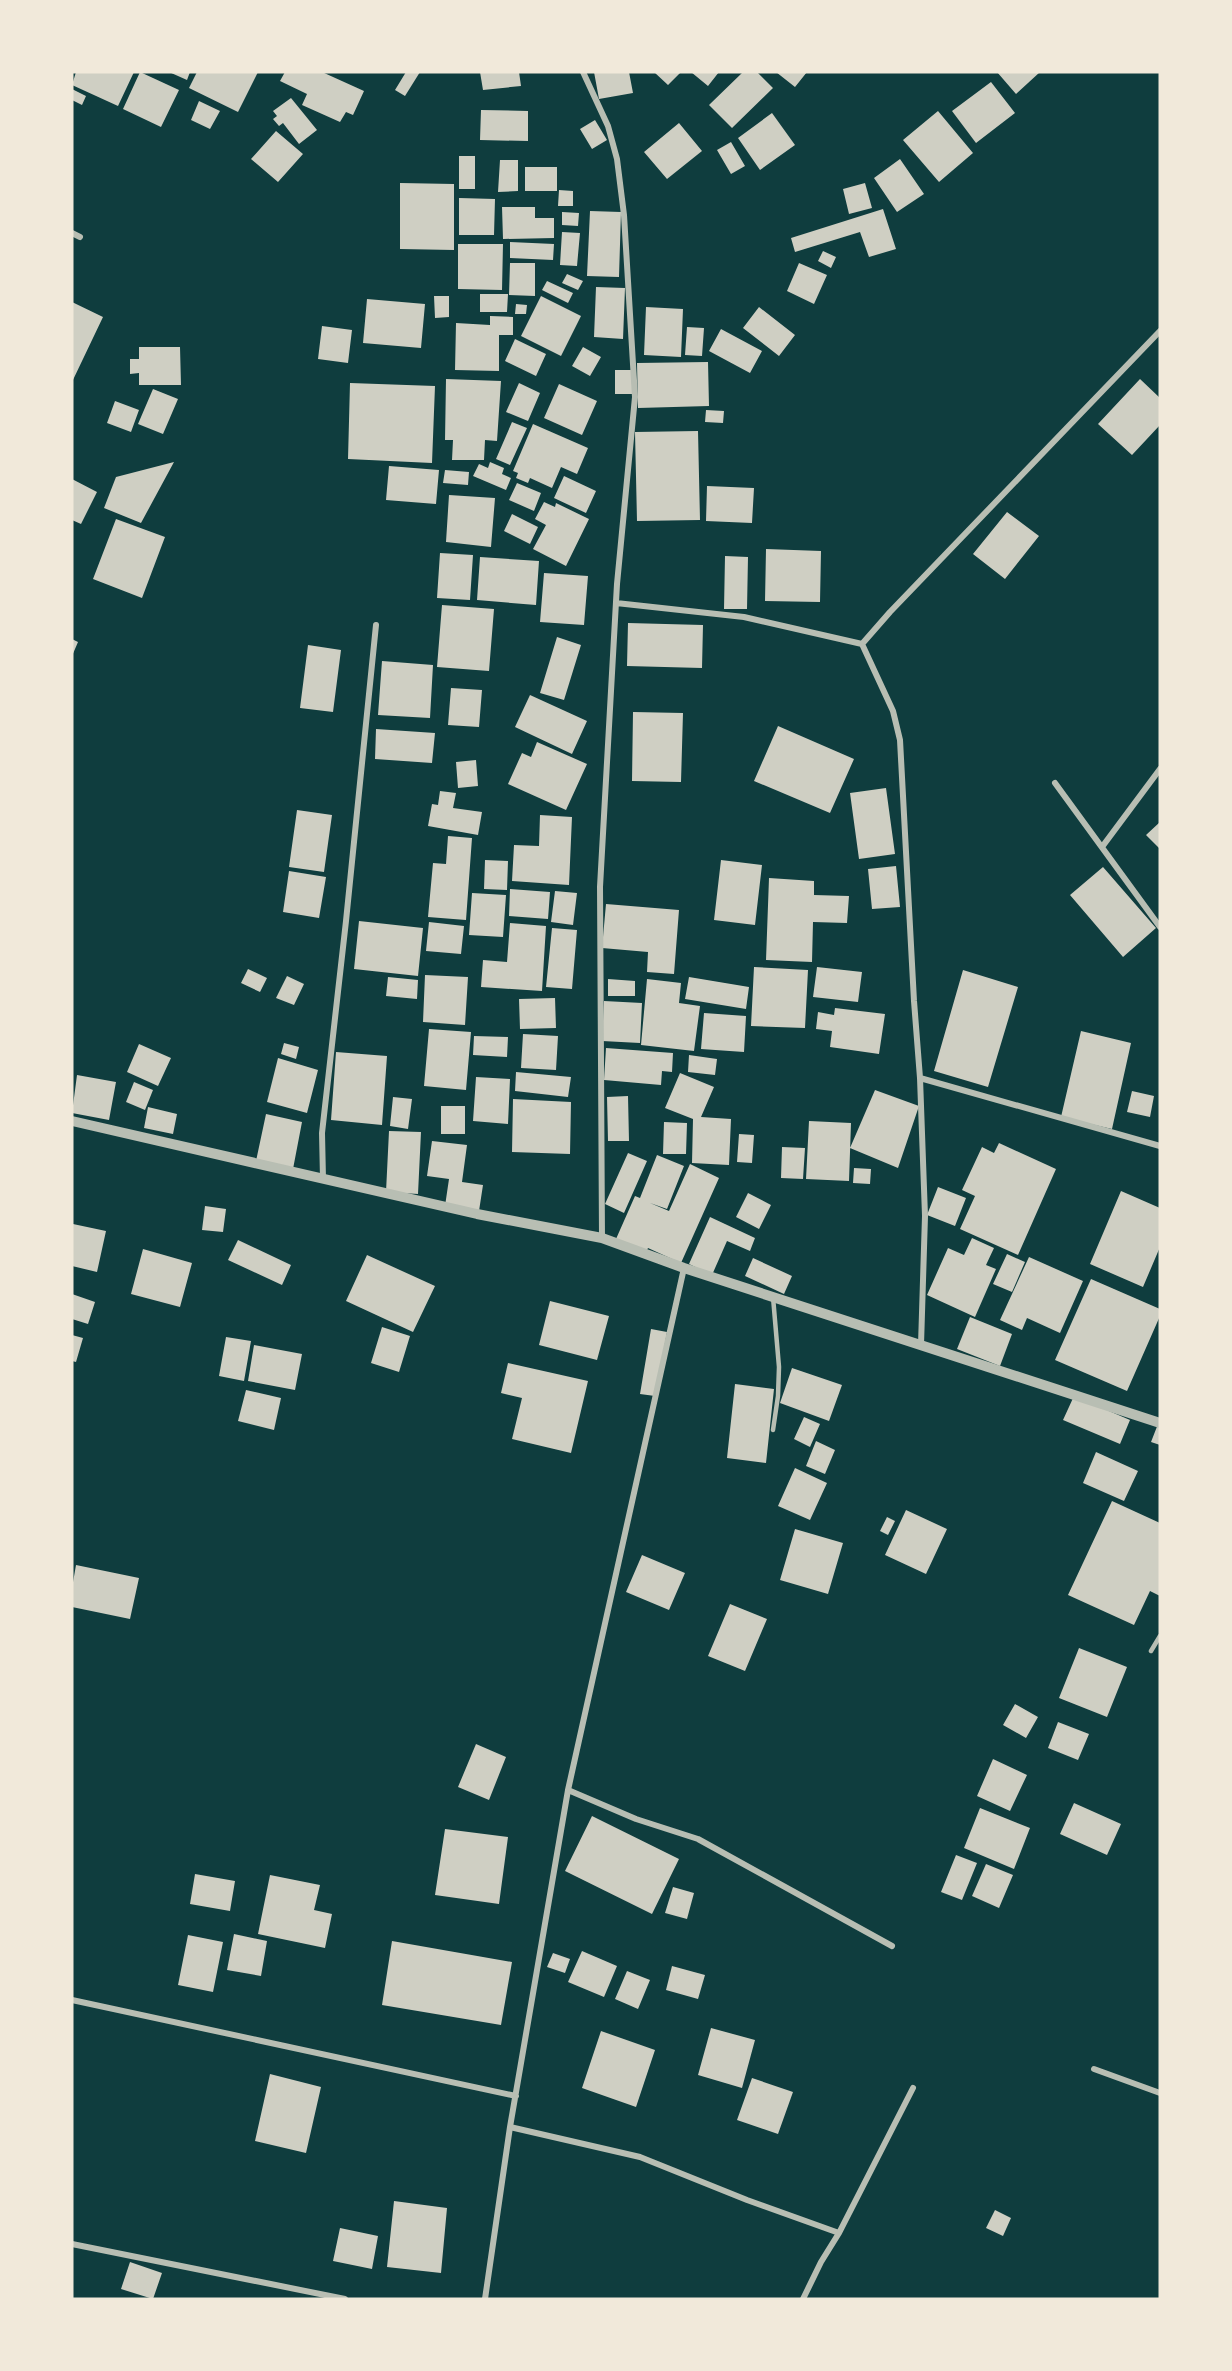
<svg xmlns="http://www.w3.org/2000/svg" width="1232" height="2371" font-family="Lato,sans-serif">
  <rect width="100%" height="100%" fill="#0f3d3e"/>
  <!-- building -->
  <path fill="#cfcfc3" d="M76 72H134L118 106 72 85Z
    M140 72 179 90 161 127 123 109Z
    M169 72H190L187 80Z
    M197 72H258L238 112 189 88Z
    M285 72H322L364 91 353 115 346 112 340 122 302 105 307 94 280 81Z
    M406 72H420L405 96 395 90Z
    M480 72H519L521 86 483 90Z
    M594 72H629L633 93 599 99Z
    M654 72H681L668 85Z
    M691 72H719L708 86Z
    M743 72H757L773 88 732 128 709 105Z
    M776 72H807L795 87Z
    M997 72H1040L1016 94Z
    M991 82 1015 113 976 143 952 111Z
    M72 89 86 96 82 105 72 100Z
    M291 98 317 130 299 144 283 123 279 126 273 119 277 116 273 111Z
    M199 101 220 111 210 129 191 120Z
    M481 110 528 111V141L480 140Z
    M938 111 973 153 939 182 903 140Z
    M772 113 795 145 760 170 738 138Z
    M595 120 607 140 592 149 580 129Z
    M679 123 702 151 667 179 644 152Z
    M276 131 303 154 278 182 251 159Z
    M731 142 745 166 731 174 717 150Z
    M459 156H475V189H459Z
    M900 159 924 194 897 212 874 178Z
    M500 160H518V191L498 192Z
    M525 167H557V191H525Z
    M400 183 454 184V250L400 249Z
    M865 183 872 208 849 214 843 189Z
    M559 190 573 191V206H558Z
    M459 198 495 199 494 235H459Z
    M502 207H535V218H554V238L503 239Z
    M883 209 896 249 869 257 860 232 795 252 791 238Z
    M590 211 621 212 619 277 587 276Z
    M562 212 579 213 578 226 562 225Z
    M562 232 580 233 577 266 560 265Z
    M510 242 554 244 553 260 510 258Z
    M458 244H503L502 290 458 289Z
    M823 251 836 257 831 268 818 261Z
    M510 263H535V296L509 295Z
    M799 263 827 275 814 304 787 291Z
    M567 274 583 281 578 290 562 283Z
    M547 281 573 293 568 303 542 290Z
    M596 287 625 288 623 339 594 337Z
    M480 294H508L507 312H480Z
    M434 296H449V317L435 318Z
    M541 296 581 316 561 356 521 336Z
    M367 299 425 304 421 348 363 343Z
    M72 302 103 317 72 382Z
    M516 304 527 305 526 314H515Z
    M646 307 683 309 681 357 644 355Z
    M759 307 795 335 779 356 743 328Z
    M490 316 513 317V335H499V371L455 370 456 323 490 325Z
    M322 326 352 330 348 363 318 359Z
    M687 327 704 328 702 356 685 355Z
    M721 329 762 351 750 373 709 351Z
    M515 339 546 354 536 376 505 361Z
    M139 347H180L181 385H139V373L130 374V359H139Z
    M583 347 601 357 590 376 572 366Z
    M708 362 709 406 638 408 637 363Z
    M615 370H633V394H615Z
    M446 379 501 381 497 441 485 440 484 460H452L453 440H445Z
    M1140 379 1160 398V425L1132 455 1098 424Z
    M350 383 435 386 432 463 348 459Z
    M519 383 540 393 528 421 506 412Z
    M559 384 597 401 582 435 544 418Z
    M153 389 178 399 163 434 138 424Z
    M115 401 139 410 131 432 107 423Z
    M706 410 724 411 723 423 705 422Z
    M512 422 527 428 510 465 496 459Z
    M533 424 588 448 577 474 561 467 552 488 530 478 528 483 516 478 518 473 513 471Z
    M698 431 700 520 637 521 635 432Z
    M174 462 141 523 104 508 116 477Z
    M490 462 504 468 502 474 511 478 506 490 473 476 479 464 488 468Z
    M389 466 439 470 436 504 386 500Z
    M445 470 469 472 468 485 443 483Z
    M564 476 596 491 586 513 554 498Z
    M72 479 97 492 81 524 72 520Z
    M517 483 541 493 534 511 509 500Z
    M707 486 754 488 752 523 706 521Z
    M449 495 495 498 491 547 446 542Z
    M544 502 555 507 556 503 589 519 566 566 533 549 546 525 535 519Z
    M1007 512 1039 536 1005 579 973 554Z
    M512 514 538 527 530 544 504 531Z
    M116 519 165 537 142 598 93 579Z
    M766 549 821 551 820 602 765 601Z
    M440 553 473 555 470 600 437 598Z
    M725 556 748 557 747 609H724Z
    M480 557 539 561 536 605 477 600Z
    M544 573 588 576 584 625 540 622Z
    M442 605 494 609 489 671 437 667Z
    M628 623 703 625 702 668 627 666Z
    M557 637 581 645 564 700 540 693Z
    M72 639 78 642 72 656Z
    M308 645 341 650 333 712 300 708Z
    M382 661 433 665 430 718 378 715Z
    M451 688 482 690 479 727 448 725Z
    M530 695 587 721 572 754 515 727Z
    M633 712 683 713 681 782 632 781Z
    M778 726 854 759 830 813 754 781Z
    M376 729 435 733 432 763 375 759Z
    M537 742 587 764 566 810 508 784 522 753 531 757Z
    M476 760 478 786 458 788 456 762Z
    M886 788 895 854 859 859 850 793Z
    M440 791 456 793 453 808 482 812 478 835 428 826 432 804 438 805Z
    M297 810 332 815 324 872 289 867Z
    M540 815 572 817 569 885 512 881 514 845 539 846Z
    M1160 822V849L1146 835Z
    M448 836 472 838 466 920 428 917 433 863 446 864Z
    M485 860 508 861 507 890 484 889Z
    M721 860 762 865 755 925 714 920Z
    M896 866 900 907 872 909 868 869Z
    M1103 867 1156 928 1123 957 1070 895Z
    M289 871 326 877 319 918 283 912Z
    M769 878 814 881V895L849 896 847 923 813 922 812 962 766 960Z
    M510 889 550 892 548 919 509 916Z
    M555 891 577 893 573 925 551 922Z
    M472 893 506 895 503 937 469 935Z
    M606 904 679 910 674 974 647 972 648 952 602 948Z
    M359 921 423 928 418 976 354 969Z
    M429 922 464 926 461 954 426 951Z
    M510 923 546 926 542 991 481 987 483 960 507 962Z
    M552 928 577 930 572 989 546 987Z
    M754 967 808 970 805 1028 751 1026Z
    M817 967 862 972 858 1002 813 997Z
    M248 969 267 978 260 992 241 983Z
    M963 970 1018 987 988 1087 934 1071Z
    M425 975 468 977 465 1025 423 1022Z
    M287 976 304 984 294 1005 276 998Z
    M388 977 418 980 417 999 386 996Z
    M689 977 749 987 746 1009 685 999Z
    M608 979 635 981V996H608Z
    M647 979 681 983 679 1003 700 1006 694 1051 641 1045Z
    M555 998 556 1028 520 1029 519 999Z
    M604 1001 642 1003 640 1043 602 1041Z
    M835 1008 885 1014 879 1054 830 1047 832 1031 816 1029 818 1012 834 1015Z
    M704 1013 746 1016 744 1052 701 1049Z
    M429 1029 471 1032 466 1090 424 1086Z
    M1081 1031 1131 1043 1112 1129 1061 1117Z
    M523 1034 558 1036 556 1070 521 1068Z
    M474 1036 508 1037 507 1057 473 1055Z
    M284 1043 299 1047 296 1059 281 1054Z
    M139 1044 171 1058 158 1086 127 1072Z
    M606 1048 673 1053 672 1072 662 1071 661 1085 604 1080Z
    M336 1052 387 1056 382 1125 331 1120Z
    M689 1055 717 1059 715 1075 688 1072Z
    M278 1058 318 1070 307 1113 267 1102Z
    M516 1072 571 1077 568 1097 515 1091Z
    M680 1073 714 1087 701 1117 731 1119 729 1165 692 1163 693 1119 665 1108Z
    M77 1075 116 1082 109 1120 72 1113Z
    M476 1077 510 1079 508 1124 473 1121Z
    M134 1082 153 1090 145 1110 126 1102Z
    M875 1090 919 1106 898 1168 850 1148Z
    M1132 1091 1154 1096 1150 1117 1127 1112Z
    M628 1096 629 1141H608L607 1097Z
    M393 1097 412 1099 408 1129 390 1126Z
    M513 1099 571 1102 570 1154 512 1152Z
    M441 1106H465V1134H441Z
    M148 1107 177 1114 173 1134 144 1128Z
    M266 1114 302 1122 293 1169 256 1161Z
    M809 1121 851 1123 849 1181 806 1179Z
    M664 1122 687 1123 686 1154H663Z
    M389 1131 421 1132 418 1194 386 1192Z
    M739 1134 754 1135 752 1163 737 1162Z
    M432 1141 467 1145 462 1182 483 1185 479 1211 445 1206 449 1179 427 1176Z
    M999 1143 1056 1169 1018 1255 960 1229 975 1196 962 1190 982 1147 994 1153Z
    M782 1147 805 1148 803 1179 781 1178Z
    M628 1153 647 1161 624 1213 605 1204Z
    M657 1155 684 1166 667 1209 650 1203 669 1211 690 1164 719 1178 681 1263 648 1248 646 1252 616 1239 635 1196 640 1198Z
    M854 1168 871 1169 870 1184 853 1183Z
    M938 1187 966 1198 955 1226 927 1215Z
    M1121 1191 1160 1208V1247L1143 1287 1090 1264Z
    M748 1193 771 1205 759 1229 736 1217Z
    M205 1206 226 1209 223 1232 202 1230Z
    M710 1217 755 1238 750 1251 727 1241 712 1275 689 1264Z
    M73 1224 106 1231 97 1272 72 1266Z
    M972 1238 994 1248 986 1265 996 1269 975 1317 927 1295 948 1248 964 1255Z
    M238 1240 291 1265 282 1285 228 1260Z
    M143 1249 192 1263 180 1307 131 1294Z
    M1007 1254 1025 1262 1012 1292 993 1284Z
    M367 1255 435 1286 413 1332 346 1301Z
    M1029 1257 1083 1281 1060 1333 1027 1318 1022 1330 1000 1320Z
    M753 1258 792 1276 784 1294 745 1276Z
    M1091 1279 1160 1309V1316L1127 1391 1055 1360Z
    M72 1294 95 1302 88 1324 72 1319Z
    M550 1301 609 1316 597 1360 539 1345Z
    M970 1317 1012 1334 1000 1366 957 1349Z
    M382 1327 410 1336 399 1372 371 1363Z
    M651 1329 667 1332 655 1396 640 1394Z
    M72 1335 83 1338 76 1362 72 1361Z
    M226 1337 251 1341 244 1381 219 1376Z
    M254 1345 302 1354 295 1390 248 1381Z
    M508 1363 588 1381 571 1453 512 1439 522 1398 501 1393Z
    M792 1368 842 1385 829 1421 780 1403Z
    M735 1384 774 1389 766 1463 727 1458Z
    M246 1390 281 1398 274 1430 238 1421Z
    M1074 1396 1130 1420 1120 1444 1063 1420Z
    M804 1417 820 1424 810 1447 794 1439Z
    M1158 1424H1160V1445L1151 1442Z
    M816 1441 835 1450 825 1474 806 1466Z
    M1096 1452 1138 1471 1124 1501 1083 1483Z
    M795 1468 827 1483 810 1520 778 1506Z
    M1112 1501 1160 1523V1596L1150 1591 1134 1625 1068 1595Z
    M906 1510 947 1529 926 1574 885 1555Z
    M887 1517 895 1521 888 1535 880 1531Z
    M795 1529 843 1543 828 1594 780 1580Z
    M642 1555 685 1573 669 1610 626 1592Z
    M76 1565 139 1578 130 1619 72 1607V1588Z
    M730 1604 767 1619 745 1671 708 1656Z
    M1079 1648 1127 1667 1107 1717 1059 1698Z
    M1015 1704 1038 1717 1026 1738 1003 1725Z
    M1058 1722 1089 1734 1078 1760 1048 1748Z
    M476 1744 506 1757 489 1800 458 1787Z
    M993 1759 1027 1775 1010 1811 977 1796Z
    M1074 1803 1121 1824 1107 1855 1060 1834Z
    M980 1808 1030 1828 1014 1869 964 1848Z
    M592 1816 679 1859 652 1914 565 1871Z
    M445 1829 508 1837 499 1904 435 1895Z
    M956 1855 977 1863 962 1900 941 1892Z
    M986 1864 1013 1875 999 1908 972 1896Z
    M195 1874 235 1881 230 1911 190 1904Z
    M270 1875 320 1885 314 1910 332 1914 325 1948 258 1934Z
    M673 1887 694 1893 687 1919 665 1913Z
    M234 1934 267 1941 261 1976 227 1970Z
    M188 1935 223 1942 213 1992 178 1985Z
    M392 1941 512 1962 501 2025 382 2005Z
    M582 1951 617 1966 604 1997 568 1982Z
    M553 1953 570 1959 565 1973 547 1967Z
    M672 1966 705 1975 698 1999 666 1990Z
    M627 1971 650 1980 638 2009 615 1999Z
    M711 2028 755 2040 742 2088 698 2075Z
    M601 2031 655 2050 636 2107 582 2088Z
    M270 2074 321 2087 306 2153 255 2141Z
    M752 2078 793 2092 778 2134 737 2120Z
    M394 2201 447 2208 441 2273 387 2267Z
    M995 2210 1011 2218 1003 2236 986 2228Z
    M340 2228 378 2236 372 2269 333 2261Z
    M130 2262 162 2273 153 2299 121 2289Z"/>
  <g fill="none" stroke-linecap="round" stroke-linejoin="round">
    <!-- service -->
    <path stroke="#b8beb3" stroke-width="4.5" d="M773 1430 778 1396 779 1367 773 1297
      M1151 1651 1160 1636"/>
    <!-- minor -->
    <path stroke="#b8beb3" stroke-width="6" d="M583 72 608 126 617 159 624 215 635 397 617 584 600 887 602 1238
      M72 233 80 237
      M616 603 744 617 862 644
      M1055 783 1160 927
      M1102 847 1160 769
      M920 1078 1160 1146
      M323 1179 322 1133 346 921 376 625
      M921 1345 925 1216 920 1078 914 1001 900 740 893 711 862 644 890 612 1160 331
      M568 1790 636 1819 698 1839 892 1946
      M72 2000 516 2096
      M1094 2069 1160 2093
      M510 2127 640 2157 747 2200 839 2233 821 2262 803 2299
      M839 2233 913 2088
      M72 2244 345 2299
      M485 2299 510 2127 568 1790 684 1268"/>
    <!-- tertiary -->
    <path stroke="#b8beb3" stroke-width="10" d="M72 1121 477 1214 602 1238 684 1268 1160 1423"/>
  </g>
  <!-- border -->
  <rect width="1232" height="2371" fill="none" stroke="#f1e9da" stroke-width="147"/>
</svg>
